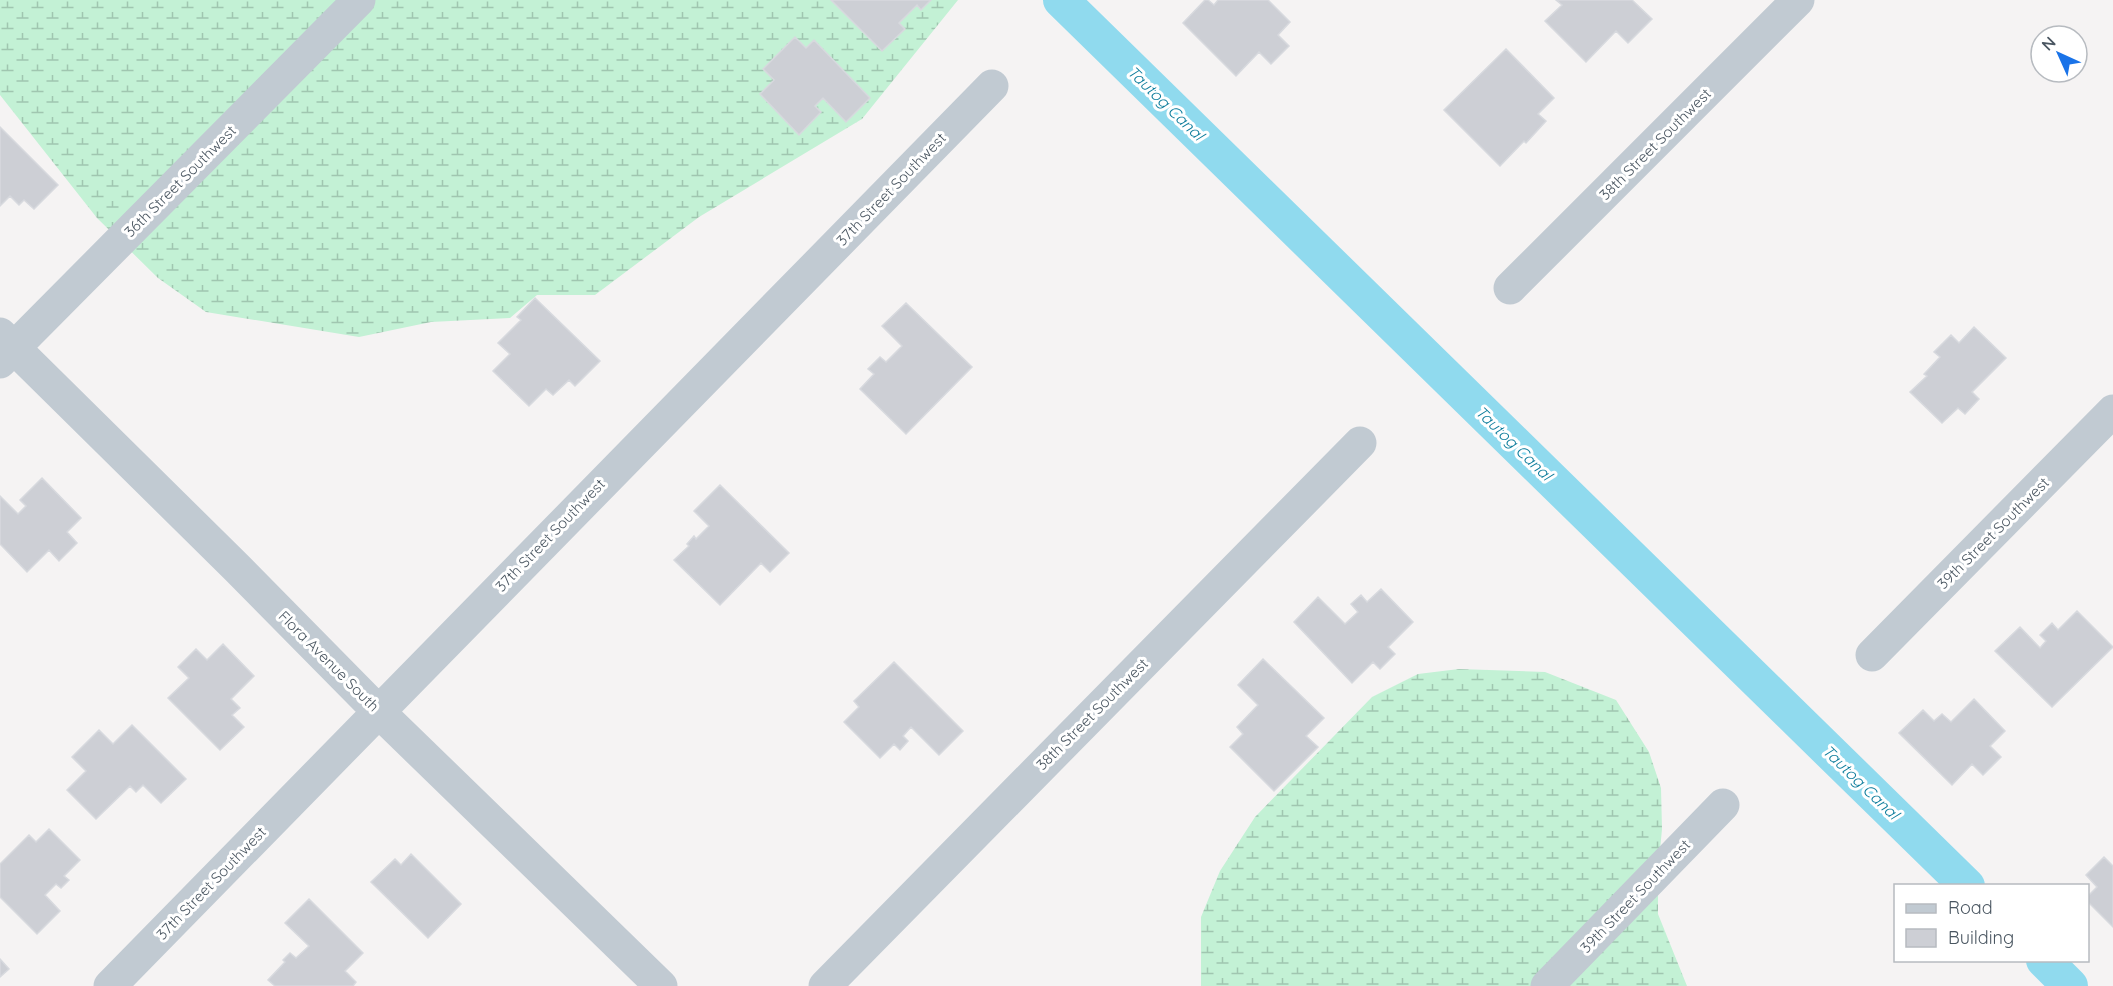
<svg xmlns="http://www.w3.org/2000/svg" width="2113" height="986" font-family="Quicksand,sans-serif">
  <defs>
    <pattern id="wetland-marsh" width="20" height="14" patternUnits="userSpaceOnUse" patternTransform="scale(1.5)"><rect width="20" height="14" fill="#c3f1d5"/><path d="M1 5h8M5 5V1M11 12h8M15 12V8" fill="none" stroke="#a0c6b0"/></pattern>
  </defs>
  <rect width="100%" height="100%" fill="#f5f3f3"/>
  <!-- wetland -->
  <path fill="url(#wetland-marsh)" d="M0 0H958L862 119 699 217 595 295H537L510 318 431 322 359 337 206 312 158 278 97 218 0 95Z
    M1459 669 1545 672 1616 700 1649 752 1661 788 1662 829 1658 871V914L1687 986H1201V917L1220 871 1255 817 1372 697 1418 674Z"/>
  <g fill="none" stroke-linecap="round" stroke-linejoin="round">
    <!-- canal -->
    <path stroke="#90daee" stroke-width="36" d="M1061 0 1967 886
      M2044 960 2070 986"/>
  </g>
  <!-- building -->
  <path fill="#cdcfd5" stroke="#d7d9de" stroke-width="1.5" d="M831 0H931L921 10 917 5 899 23 905 29 882 51Z
    M1205 0H1208L1214 5 1218 0H1268L1290 22 1278 35 1289 46 1271 64 1259 52 1236 76 1183 23Z
    M1556 0H1632L1652 19 1628 43 1616 31 1586 62 1545 21 1562 5Z
    M795 37 806 48 814 40 870 98 846 122 823 98 815 106 821 112 799 135 760 94 774 80 763 69Z
    M1506 49 1554 98 1538 114 1546 121 1526 143 1524 141 1500 166 1444 110Z
    M0 127 58 185 34 209 24 200 19 205 10 196 0 206Z
    M535 298 600 361 575 386 569 380 553 395 546 389 529 406 493 371 510 354 498 343 521 320 517 317Z
    M906 303 972 367 906 434 860 389 874 374 868 369 880 357 886 362 902 346 882 326Z
    M1974 327 2006 358 1972 392 1979 399 1965 414 1958 408 1942 423 1910 392 1927 376 1924 374 1940 357 1934 352 1951 335 1959 343Z
    M42 478 81 518 67 532 77 543 59 561 49 550 27 572 0 544V496L18 514 26 506 20 500Z
    M720 485 789 553 770 572 761 563 720 605 674 560 689 546 687 544 694 536 696 539 709 526 694 511Z
    M1381 589 1413 622 1388 647 1395 654 1380 669 1373 662 1352 683 1294 622 1318 597 1345 624 1358 612 1351 604 1361 595 1367 602Z
    M2077 611 2113 647 2052 707 1995 651 2020 627 2040 648 2046 641 2040 635 2052 623 2058 630Z
    M223 644 254 676 231 699 240 708 232 715 244 727 220 750 168 698 189 678 178 667 196 649 207 660Z
    M1263 659 1324 718 1306 736 1318 747 1274 791 1230 747 1243 734 1237 727 1258 705 1238 685Z
    M894 662 963 731 939 755 911 727 903 736 908 741 900 750 894 744 880 758 844 722 859 707 854 701Z
    M1974 699 2005 731 1990 746 2001 757 1983 775 1972 764 1952 785 1899 733 1923 710 1934 721 1942 714 1951 722Z
    M132 725 186 779 161 803 143 785 136 792 130 786 96 819 67 790 86 771 72 757 99 730 113 744Z
    M49 829 80 860 64 876 69 880 61 888 56 884 45 895 60 911 37 934 0 897V864L29 835 36 842Z
    M411 854 461 904 428 938 371 882 395 859 401 865Z
    M2104 857 2113 866V927L2088 902V896L2097 887 2086 875Z
    M309 899 363 953 345 971 356 982 353 986H275L268 980 285 962 283 960 290 953 296 958 309 946 285 923Z
    M0 959 9 969 0 977Z"/>
  <g fill="none" stroke-linecap="round" stroke-linejoin="round">
    <!-- street -->
    <path stroke="#c1cad2" stroke-width="33" d="M1510 288 1798 0
      M0 334 237 568 378 711 661 986
      M0 362 359 0
      M1872 655 2113 411
      M110 986 992 86
      M825 986 1360 443
      M1547 986 1723 805"/>
  </g>
  <g text-anchor="middle" dominant-baseline="central" stroke-width="6" stroke-linejoin="round" paint-order="stroke">
    <!-- street labels -->
    <g font-size="15" fill="#4a5661" stroke="#fff">
      <text transform="translate(1655 144) rotate(-45)">38th Street Southwest</text>
      <text transform="translate(180 181) rotate(-45)">36th Street Southwest</text>
      <text transform="translate(891 189) rotate(-46)">37th Street Southwest</text>
      <text transform="translate(1993 533) rotate(-45)">39th Street Southwest</text>
      <text transform="translate(550 535) rotate(-46)">37th Street Southwest</text>
      <text transform="translate(329 661) rotate(45)">Flora Avenue South</text>
      <text transform="translate(1092 714) rotate(-45)">38th Street Southwest</text>
      <text transform="translate(211 883) rotate(-46)">37th Street Southwest</text>
      <text transform="translate(1635 896) rotate(-46)">39th Street Southwest</text>
    </g>
    <!-- water labels -->
    <g font-size="16" font-style="italic" fill="#0c7c9b" stroke="#fff">
      <text transform="translate(1166 103) rotate(44)">Tautog Canal</text>
      <text transform="translate(1514 443) rotate(44)">Tautog Canal</text>
      <text transform="translate(1861 782) rotate(44)">Tautog Canal</text>
    </g>
  </g>
  <!-- legend -->
  <rect x="1894" y="884" width="195" height="78" fill="#ffffff" stroke="#b7bbc0" stroke-width="1.5"/>
  <rect x="1906" y="904" width="30" height="9" fill="#c1cad2" stroke="#b7bbc0" stroke-width="1.5"/>
  <text x="1948" y="914" font-size="18" fill="#4a5661">Road</text>
  <rect x="1906" y="929" width="30" height="18" fill="#cdcfd5" stroke="#b7bbc0" stroke-width="1.5"/>
  <text x="1948" y="944" font-size="18" fill="#4a5661">Building</text>
  <!-- north arrow -->
  <g transform="translate(2059 54) rotate(315)"><circle r="28" fill="#ffffff" stroke="#b7bbc0" stroke-width="1.5"/>
  <path d="M0-4.5L10 22L0 15L-10 22Z" fill="#1a73e8"/>
  <text y="-9" font-size="16" font-weight="bold" text-anchor="middle" fill="#4a5661">N</text>
  </g>
</svg>
